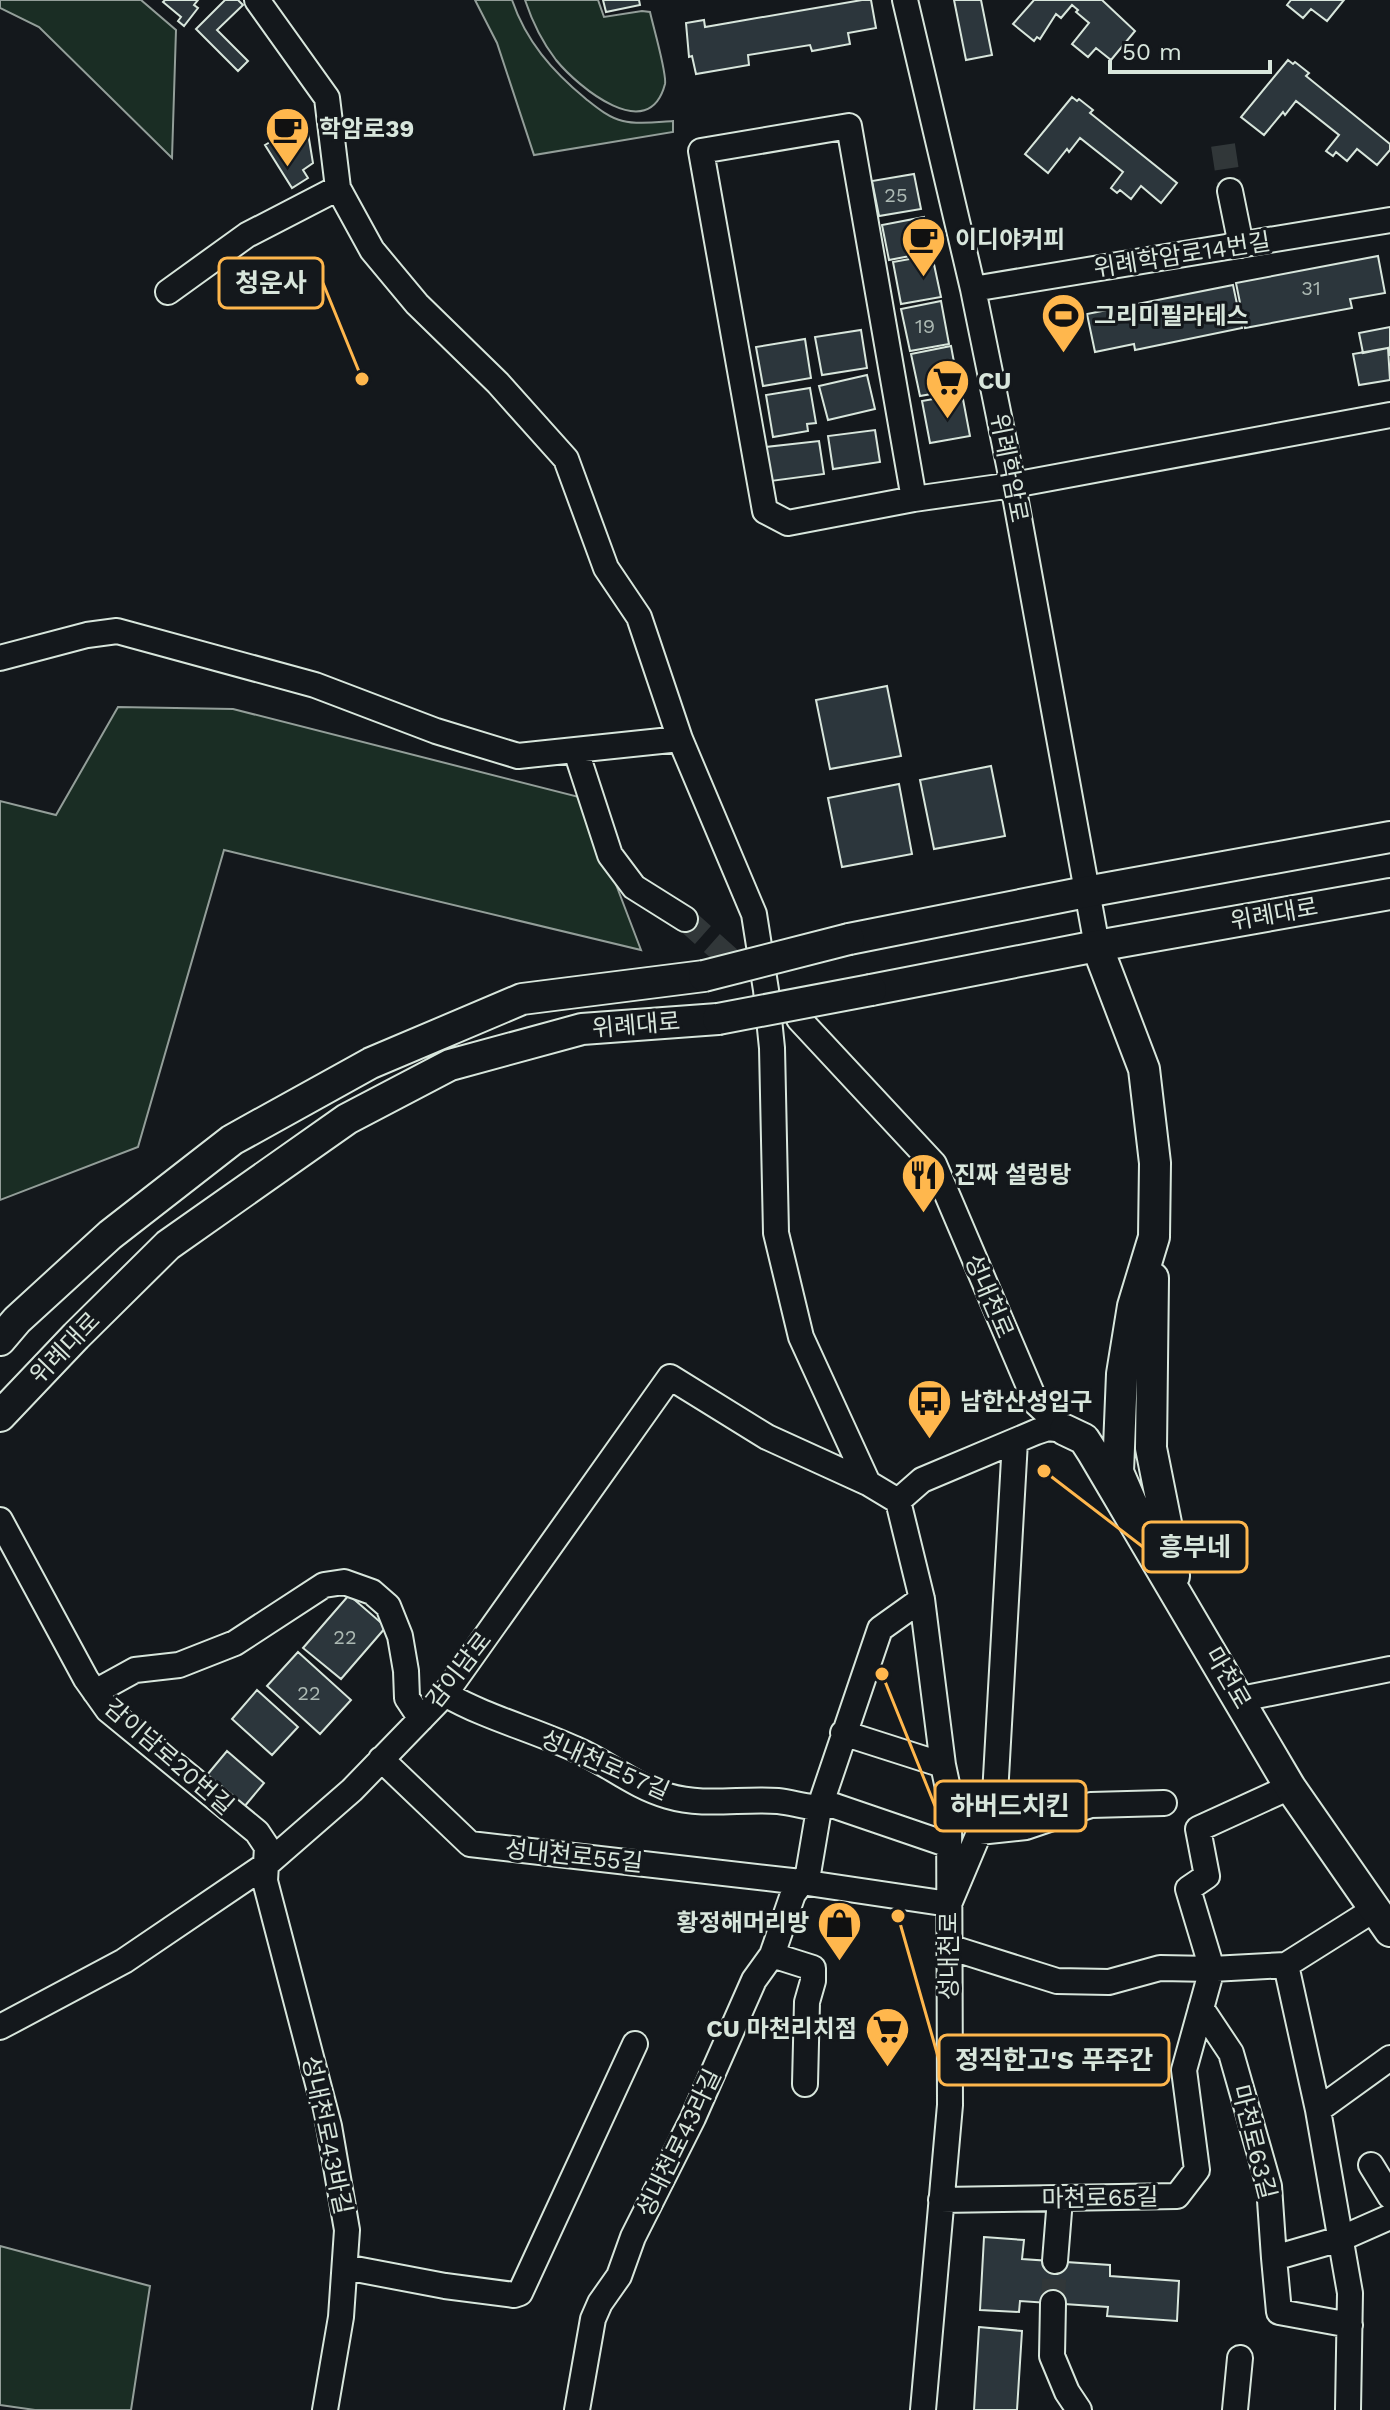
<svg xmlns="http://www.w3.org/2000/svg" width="1390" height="2410" font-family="'Work Sans','Noto Sans KR',sans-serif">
  <rect width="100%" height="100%" fill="#14181c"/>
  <!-- green -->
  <path fill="#1a2d24" stroke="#939e99" stroke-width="2" d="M0 0H141L176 30 172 158 39 27 0 8Z
    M475 0H512C526 41 552 71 586 99 596 107 609 118 623 121 638 125 657 122 673 121V132L534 155 497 43Z
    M525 0H598L604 17 642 11 650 12C653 26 667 73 665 84 649 146 578 87 556 60 542 42 532 21 525 0Z
    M118 707 233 709 583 798 641 950 224 850 138 1147 0 1200V801L56 815Z
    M0 2246 150 2286 131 2410H35L0 2405Z"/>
  <!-- building -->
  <path fill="#2c363c" stroke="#d8e6dc" stroke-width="2" d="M165 0H198L194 5 198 8 184 26 178 21 181 17 163 2Z
    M225 0H238L243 5 217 30 248 61 238 71 196 29Z
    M603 0H639L640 5 606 12Z
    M862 0H871L876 28 848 33 850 44 812 51 810 45 748 55 749 65 696 74 692 56 689 57 686 23 704 20 705 27Z
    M954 0H981L992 55 966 60Z
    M1034 0H1102L1135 31 1111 60 1096 48 1088 57 1072 44 1089 23 1076 12 1078 10 1072 5 1061 18 1056 14 1040 39 1037 37 1034 41 1013 24Z
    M1291 0H1344L1327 21 1311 9 1303 18 1287 5Z
    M1288 60 1293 64 1295 62 1309 73 1306 76 1390 144V150L1377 165 1357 149 1347 161 1336 152 1333 156 1326 151 1339 135 1296 101 1285 115 1283 112 1264 135 1241 117Z
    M1072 97 1077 101 1079 99 1093 110 1090 113 1177 183 1161 203 1141 186 1131 199 1120 190 1117 193 1111 188 1123 172 1080 138 1069 152 1067 149 1048 173 1025 154Z
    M306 121 313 163 303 170 308 178 292 188 265 145Z
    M914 174 921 209 879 216 872 181Z
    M924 217 931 252 889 260 882 225Z
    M932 255 941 297 901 304 893 262Z
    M1378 256 1385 293 1350 299 1352 308 1245 328 1236 283Z
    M1233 285 1242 328 1135 350 1134 344 1095 352 1087 314Z
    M941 301 949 344 910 351 901 309Z
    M1390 327V356L1388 348 1363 353 1359 333Z
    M861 330 867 368 822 375 815 337Z
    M805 339 811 378 763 386 756 347Z
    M951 346 959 389 920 396 911 354Z
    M1388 348 1390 380 1359 385 1353 354Z
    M867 375 875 409 828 420 819 386Z
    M810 388 816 423 807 424 808 431 773 437 766 395Z
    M962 394 970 436 930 443 922 401Z
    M875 430 880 462 833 469 828 436Z
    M819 441 824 474 771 481 766 447Z
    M887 686 901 756 830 769 816 700Z
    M991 766 1005 836 934 849 920 780Z
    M899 784 912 854 842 867 828 798Z
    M349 1595 386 1627 341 1679 303 1648Z
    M298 1652 351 1700 320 1734 267 1686Z
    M257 1690 298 1727 272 1755 232 1719Z
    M227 1751 264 1783 244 1807 207 1775Z
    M984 2237 1024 2240 1022 2259 1110 2265V2276L1179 2281 1177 2321 1107 2316 1108 2307 1020 2301 1019 2312 980 2310Z
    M979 2327 1022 2331 1017 2410H974Z"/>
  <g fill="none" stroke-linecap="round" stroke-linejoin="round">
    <!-- minor-tunnel -->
    <path stroke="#313739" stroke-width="24" stroke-dasharray="24 12" stroke-linecap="butt" d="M1223 145 1230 191
      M685 919 749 976
      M1053 2303 1055 2261"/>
    <defs>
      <path id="minor" d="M257 0 327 98 338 188 372 250 417 304 498 383 566 459 606 568 639 617 680 739 754 914 766 990 772 1048 776 1233 801 1337 868 1483 898 1501
        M905 0 973 289 1013 485 1097 946
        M1230 191 1241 245
        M973 289 1390 220
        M168 292 247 235 338 188
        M914 499 849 126 701 151 765 511 788 523 914 499 1013 485 1390 415
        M0 658 87 635 117 631 315 685 436 731 518 756 680 739
        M576 751 610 855 634 887 685 919
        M799 1019 934 1164 1036 1403 1065 1430
        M0 1520 86 1679 108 1710 257 1832 267 1847 265 1881 329 2126 347 2230 341 2317 325 2410
        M95 1692 135 1670 179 1665 235 1643 324 1585 344 1582 372 1592 388 1606 400 1636 406 1671 407 1698 421 1719
        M445 1694C487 1718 532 1729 575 1749 608 1763 633 1786 668 1796 705 1807 741 1798 778 1801 798 1803 812 1811 832 1805L949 1845
        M1241 1699 1390 1669
        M843 1733 943 1765
        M381 1759 470 1844 801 1882 949 1904 995 1795 1015 1441
        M979 1832 1026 1827 1091 1805 1164 1803
        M949 1947 1057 1981 1109 1982 1160 1968 1212 1969 1188 1889 1207 1876 1198 1829 1290 1787
        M772 1955 813 1968V1981L807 2002 805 2084
        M1286 1965 1318 2110 1350 2293 1348 2410
        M1201 2008 1231 2053 1269 2186 1274 2258 1340 2239 1390 2217
        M0 2027 124 1961 267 1864 352 1790 445 1694 670 1377 767 1437 868 1483
        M1318 2110 1390 2058
        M1371 2165 1390 2196
        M941 2200 1177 2196 1197 2170 1184 2070 1212 1969 1286 1965 1375 1909
        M1274 2258 1279 2312 1350 2325
        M1055 2261 1060 2199
        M345 2267 445 2286 514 2295 520 2293 635 2044
        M1053 2303 1052 2356 1067 2392 1079 2410
        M577 2410 593 2319 600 2303 619 2276 633 2237 693 2118 754 1980 772 1955 793 1894 808 1874 819 1809 880 1629 922 1599
        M923 2410 950 2105 949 1793 943 1765 922 1599 898 1501 922 1480 1036 1432 1048 1428 1065 1430
        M1235 2410 1240 2358"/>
      <path id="major" d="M849 939 1086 892 1390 837
        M1097 946 1144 1069 1155 1163 1154 1237 1133 1306 1122 1374 1118 1472 1150 1546
        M871 990 1097 946 1390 894
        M1153 1278 1151 1448 1169 1538 1174 1576
        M0 1340 17 1320 110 1235 232 1140 371 1063 522 999 704 976
        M0 1416 76 1336 168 1245 347 1119 450 1065 582 1029 718 1019
        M1065 1430 1084 1439 1093 1453 1290 1787 1390 1931"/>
    </defs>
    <!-- minor casing -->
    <use href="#minor" stroke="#d8e6dc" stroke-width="28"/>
    <!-- major casing -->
    <use href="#major" stroke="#d8e6dc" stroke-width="34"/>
    <!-- minor -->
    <use href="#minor" stroke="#14181c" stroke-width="24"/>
    <!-- major -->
    <use href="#major" stroke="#14181c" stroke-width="30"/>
    <defs>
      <path id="major-bridge" d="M704 976 849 939
        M718 1019 871 990"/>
    </defs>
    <!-- major-bridge casing -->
    <use href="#major-bridge" stroke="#d8e6dc" stroke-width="34" stroke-linecap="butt"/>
    <!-- major-bridge -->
    <use href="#major-bridge" stroke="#14181c" stroke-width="30"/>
  </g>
  <!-- icons -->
  <defs>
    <symbol id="cafe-pin" viewBox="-11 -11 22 30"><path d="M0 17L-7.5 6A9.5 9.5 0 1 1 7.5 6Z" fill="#ffb74d" stroke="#14181c"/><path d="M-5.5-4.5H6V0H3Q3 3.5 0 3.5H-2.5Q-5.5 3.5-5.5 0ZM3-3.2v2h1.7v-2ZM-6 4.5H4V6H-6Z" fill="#111"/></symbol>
    <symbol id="stadium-pin" viewBox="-11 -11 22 30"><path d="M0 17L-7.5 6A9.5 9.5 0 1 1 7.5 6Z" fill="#ffb74d" stroke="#14181c"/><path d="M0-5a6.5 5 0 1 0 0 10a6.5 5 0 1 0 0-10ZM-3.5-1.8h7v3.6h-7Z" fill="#111"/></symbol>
    <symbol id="supermarket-pin" viewBox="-11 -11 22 30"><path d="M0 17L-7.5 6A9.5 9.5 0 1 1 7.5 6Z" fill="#ffb74d" stroke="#14181c"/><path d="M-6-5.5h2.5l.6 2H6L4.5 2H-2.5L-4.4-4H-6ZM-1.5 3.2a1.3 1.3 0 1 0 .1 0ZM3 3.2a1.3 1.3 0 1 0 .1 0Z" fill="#111"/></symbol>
    <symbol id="restaurant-pin" viewBox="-11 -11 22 30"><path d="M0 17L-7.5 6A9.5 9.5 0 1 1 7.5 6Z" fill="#ffb74d" stroke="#14181c"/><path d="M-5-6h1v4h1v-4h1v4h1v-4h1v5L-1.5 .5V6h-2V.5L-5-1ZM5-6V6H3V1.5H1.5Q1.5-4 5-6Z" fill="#111"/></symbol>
    <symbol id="bus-pin" viewBox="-11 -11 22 30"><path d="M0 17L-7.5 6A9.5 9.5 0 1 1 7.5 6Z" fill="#ffb74d" stroke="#14181c"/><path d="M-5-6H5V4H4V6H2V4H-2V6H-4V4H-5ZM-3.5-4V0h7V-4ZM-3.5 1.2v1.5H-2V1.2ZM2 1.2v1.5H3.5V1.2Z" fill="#111"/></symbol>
    <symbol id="shop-pin" viewBox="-11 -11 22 30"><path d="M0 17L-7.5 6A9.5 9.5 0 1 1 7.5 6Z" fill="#ffb74d" stroke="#14181c"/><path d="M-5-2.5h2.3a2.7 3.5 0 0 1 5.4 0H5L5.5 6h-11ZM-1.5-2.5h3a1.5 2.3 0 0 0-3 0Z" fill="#111"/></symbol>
  </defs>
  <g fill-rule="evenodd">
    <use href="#cafe-pin" x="262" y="104" width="51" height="69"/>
    <use href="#cafe-pin" x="898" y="214" width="51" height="69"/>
    <use href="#stadium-pin" x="1038" y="290" width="51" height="69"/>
    <use href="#supermarket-pin" x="922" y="356" width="51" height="69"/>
    <use href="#restaurant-pin" x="898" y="1150" width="51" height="69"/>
    <use href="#bus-pin" x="904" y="1376" width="51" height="69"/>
    <use href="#shop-pin" x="814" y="1898" width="51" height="69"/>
    <use href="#supermarket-pin" x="862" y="2004" width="51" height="69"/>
  </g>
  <g text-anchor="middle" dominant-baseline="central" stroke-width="6" stroke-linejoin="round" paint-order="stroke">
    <!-- number labels -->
    <g font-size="20" fill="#adbab4">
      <text x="896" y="195">25</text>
      <text x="1311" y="288">31</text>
      <text x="925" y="326">19</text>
      <text x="345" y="1637">22</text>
      <text x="309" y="1693">22</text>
    </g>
    <!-- poi labels -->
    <g font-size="24" font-weight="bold" fill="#d8e6dc" stroke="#14181c" text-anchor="start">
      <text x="319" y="129">학암로39</text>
      <text x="955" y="240">이디야커피</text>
      <text x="1094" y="316">그리미필라테스</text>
      <text x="978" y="381">CU</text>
      <text x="954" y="1175">진짜 설렁탕</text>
      <text x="960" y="1402">남한산성입구</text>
      <text x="809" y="1923" text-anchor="end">황정해머리방</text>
      <text x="857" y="2029" text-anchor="end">CU 마천리치점</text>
    </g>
    <!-- street labels -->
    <g font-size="24" fill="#d8e6dc" stroke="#14181c">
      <text transform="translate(1182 255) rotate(-9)">위례학암로14번길</text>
      <text transform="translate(1009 468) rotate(79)">위례학암로</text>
      <text transform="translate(1274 914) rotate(-10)">위례대로</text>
      <text transform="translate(636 1025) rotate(-5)">위례대로</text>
      <text transform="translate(989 1296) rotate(67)">성내천로</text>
      <text transform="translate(65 1348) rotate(-46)">위례대로</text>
      <text transform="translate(459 1670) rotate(-52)">감이남로</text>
      <text transform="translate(1228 1678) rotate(60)">마천로</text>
      <text transform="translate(169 1757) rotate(41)">감이남로20번길</text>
      <text transform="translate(605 1765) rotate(24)">성내천로57길</text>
      <text transform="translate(574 1856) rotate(6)">성내천로55길</text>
      <text transform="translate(949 1956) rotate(-90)">성내천로</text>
      <text transform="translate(327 2135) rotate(78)">성내천로43바길</text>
      <text transform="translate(1254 2142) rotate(76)">마천로63길</text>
      <text transform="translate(679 2143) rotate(-64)">성내천로43라길</text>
      <text transform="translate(1100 2198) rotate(-1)">마천로65길</text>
    </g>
  </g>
  <!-- callouts -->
  <path fill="none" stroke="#ffb74d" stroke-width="3" d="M362 379L323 283M1044 1471L1143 1547M882 1674L935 1806M898 1916L939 2060"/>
  <g fill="#ffb74d" stroke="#14181c" stroke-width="3">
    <circle cx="362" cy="379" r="8"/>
    <circle cx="1044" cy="1471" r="8"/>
    <circle cx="882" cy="1674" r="8"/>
    <circle cx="898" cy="1916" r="8"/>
  </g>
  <g fill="#14181c" stroke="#ffb74d" stroke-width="3">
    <rect x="219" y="258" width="104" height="50" rx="8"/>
    <rect x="1143" y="1522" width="104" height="50" rx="8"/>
    <rect x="935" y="1781" width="151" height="50" rx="8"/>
    <rect x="939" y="2035" width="230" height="50" rx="8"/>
  </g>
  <g font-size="26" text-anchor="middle" font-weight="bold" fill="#d8e6dc">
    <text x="271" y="292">청운사</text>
    <text x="1195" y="1556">흥부네</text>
    <text x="1010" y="1815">하버드치킨</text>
    <text x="1054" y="2069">정직한고'S 푸주간</text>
  </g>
  <!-- scale -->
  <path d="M1110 60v12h160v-12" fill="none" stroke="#d8e6dc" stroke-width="4"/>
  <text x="1122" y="60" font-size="24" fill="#d8e6dc" stroke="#14181c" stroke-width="6" paint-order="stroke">50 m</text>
</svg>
